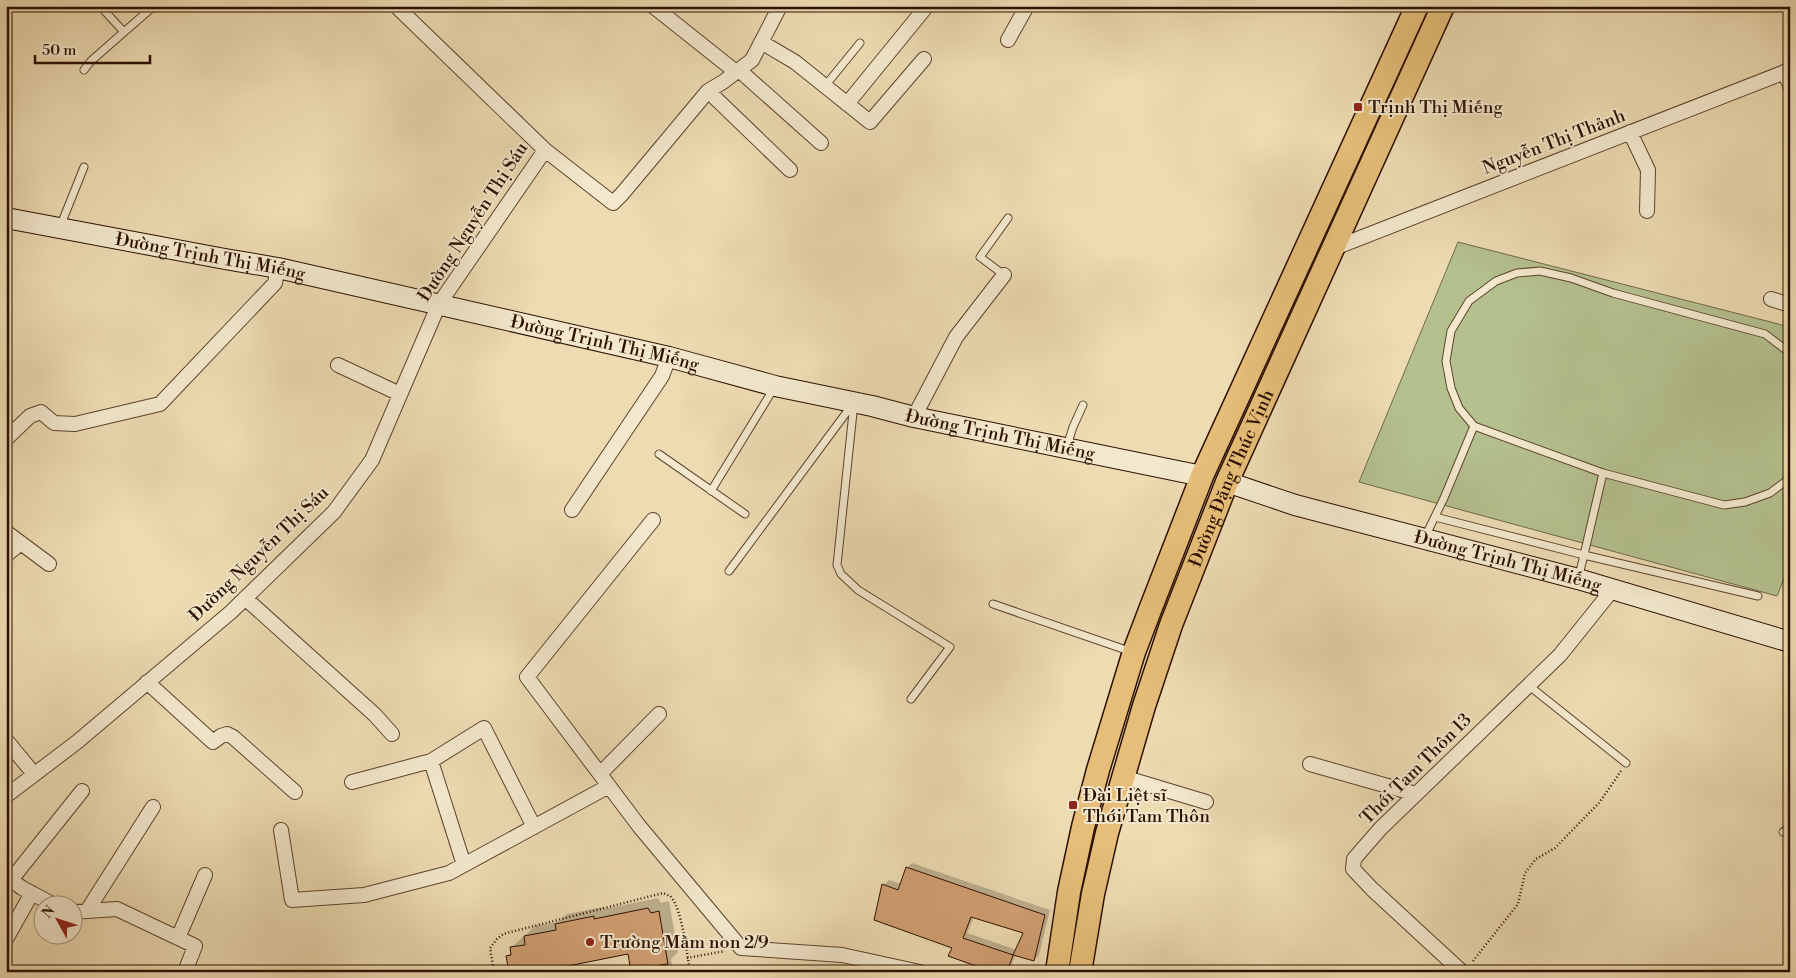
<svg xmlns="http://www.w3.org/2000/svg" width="1796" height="978" font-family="'Libre Bodoni',serif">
  <rect width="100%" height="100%" fill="#eddbb2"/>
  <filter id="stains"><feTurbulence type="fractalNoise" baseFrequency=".004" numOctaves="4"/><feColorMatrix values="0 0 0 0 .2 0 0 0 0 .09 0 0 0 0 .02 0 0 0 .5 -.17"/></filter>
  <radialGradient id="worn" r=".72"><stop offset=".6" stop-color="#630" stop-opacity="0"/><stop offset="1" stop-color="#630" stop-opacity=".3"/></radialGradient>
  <!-- pitch -->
  <path fill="#b4c18f" stroke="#706848" d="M1458 242 1790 327V564L1777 596 1359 482Z"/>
  <!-- shadow -->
  <path fill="#0003" fill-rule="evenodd" d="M912 863 1050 910 1039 955 1034 960 1016 955 1008 972H997L954 947 884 885 889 880 901 884 907 868ZM974 917 1025 932 1017 950 967 933Z
    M658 898 661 903 669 901 678 952 671 959 673 972H633L629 953 564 966 565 972H510L507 956 512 952 511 948 535 926 558 922 567 914 604 907V909Z"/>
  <!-- building -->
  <path fill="#d19f72" stroke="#2c1000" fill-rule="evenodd" d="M906 867 1045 915 1034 961 1013 955 1007 972H993L948 956 952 948 874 920 882 884 898 890ZM971 917 1023 933 1013 955 963 938Z
    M648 908 651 913 659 911 668 964 660 965 661 972H631L628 954 553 969 554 972H509L506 956 511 955 510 947 525 945 524 936 556 930 555 924 594 916V919Z"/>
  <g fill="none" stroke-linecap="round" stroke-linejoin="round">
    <defs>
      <path id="service" d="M100 6 124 32 154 6
        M84 70 91 61 124 32
        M825 86 860 43
        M60 227 84 167
        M1004 275 980 257 1008 218
        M854 403 837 565 841 574 858 590 950 647 911 699
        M1067 446 1073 427 1083 405
        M659 454 745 514
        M1603 473 1474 426 1459 408 1451 388 1446 361 1451 331 1469 301 1496 281 1517 273 1540 271 1571 278 1613 293 1765 334 1790 353
        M711 491 774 388
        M1435 517 1584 555 1578 579
        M1425 537 1444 498 1474 426
        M729 571 852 405
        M1758 596 1584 555 1603 473 1724 505 1745 502 1770 493 1790 478
        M993 604 1132 652
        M1528 685 1626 763
        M1783 832 1790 827"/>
      <path id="minor" d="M653 6 736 72
        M1008 40 1027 6
        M761 42 795 62 870 122 924 59
        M739 70 821 143
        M1784 72 1790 85
        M708 91 790 170
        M847 104 926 7
        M1630 132 1648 170 1647 211
        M545 150 613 203 622 194 708 91 723 82 752 60 780 6
        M1332 249 1790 70
        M1771 299 1790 305
        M338 365 400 394
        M914 417 956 337 1004 275
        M6 439 30 416 41 412 54 423 75 424 160 404 275 283 278 268
        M572 510 662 376 669 357
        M653 520 527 677 639 826 741 948 842 955 920 972
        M6 532 49 564
        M6 555 21 543
        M245 598 375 715 392 734
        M147 682 213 742 221 736 227 734 233 737 295 792
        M6 740 34 774
        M431 761 464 865
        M1310 764 1416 794
        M600 774 659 714
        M1123 777 1206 802
        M352 782 431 761 484 728 534 827
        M6 796 77 742 231 612 334 512 372 460 439 304 545 150 396 6
        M281 830 292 900 364 895 449 873 609 786
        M6 876 22 888 56 906
        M11 880 82 791
        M87 911 153 807
        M72 912 117 909 195 946 185 972
        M178 938 205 875
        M6 939 32 893
        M1462 972 1372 889 1353 869 1354 859 1380 829 1560 655 1613 589"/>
      <g id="secondary">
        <path id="s1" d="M6 218 225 259 278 268 669 357 775 386 872 406 914 417 1202 476"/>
        <path id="s2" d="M1227 482 1295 505 1578 579 1790 642"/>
      </g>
      <g id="primary">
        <path d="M1057 972 1069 892 1083 827 1098 770 1134 652 1150 610 1202 476 1417 6"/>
        <path id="s3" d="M1080 972 1093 894 1107 833 1144 706 1171 625 1227 482 1443 6"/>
      </g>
    </defs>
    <!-- service casing -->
    <use href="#service" stroke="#5c432c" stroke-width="9"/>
    <!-- minor casing -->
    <use href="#minor" stroke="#5c432c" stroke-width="16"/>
    <!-- secondary casing -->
    <use href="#secondary" stroke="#2c1000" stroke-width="22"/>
    <!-- primary casing -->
    <use href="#primary" stroke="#2c1000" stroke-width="25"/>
    <!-- path -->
    <path stroke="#2c1000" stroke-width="2.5" stroke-dasharray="1 2.5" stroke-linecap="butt" d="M687 958 725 951
      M1473 961 1518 904 1525 873 1536 859 1555 848 1599 803 1621 771
      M494 972 490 948 497 939 503 934 663 893C665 894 668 895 670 896 682 907 687 955 690 972"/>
    <!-- service -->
    <use href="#service" stroke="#f3e8cd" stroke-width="7"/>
    <!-- minor -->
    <use href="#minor" stroke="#f3e8cd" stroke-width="14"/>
    <!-- secondary -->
    <use href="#secondary" stroke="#f3e8cd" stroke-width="20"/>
    <!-- primary -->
    <use href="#primary" stroke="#e6be79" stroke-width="22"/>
  </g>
  <!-- markers -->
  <g fill="#8f2418" stroke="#f3e8cd" stroke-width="2">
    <rect x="1353" y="102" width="10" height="10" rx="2.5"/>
    <rect x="1068" y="800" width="10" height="10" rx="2.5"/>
    <circle cx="590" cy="942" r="5"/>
  </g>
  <g text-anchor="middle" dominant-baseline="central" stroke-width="4" stroke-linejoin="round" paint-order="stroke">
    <!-- poi labels -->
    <g font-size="18" fill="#2c1000" stroke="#f3e8cd" text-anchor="start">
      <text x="1368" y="107">Trịnh Thị Miếng</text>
      <text x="1083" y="795">Đài Liệt sĩ<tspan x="1083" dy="21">Thới Tam Thôn</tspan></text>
      <text x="600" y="942">Trường Mầm non 2/9</text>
    </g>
    <!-- street labels -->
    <g font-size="18" fill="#2c1000" stroke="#f3e8cd">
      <text transform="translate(1554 142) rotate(-21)">Nguyễn Thị Thảnh</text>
      <text transform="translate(473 222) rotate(-57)">Đường Nguyễn Thị Sáu</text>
      <text stroke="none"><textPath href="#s1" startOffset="208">Đường Trịnh Thị Miếng</textPath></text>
      <text stroke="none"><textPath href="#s1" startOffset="612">Đường Trịnh Thị Miếng</textPath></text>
      <text stroke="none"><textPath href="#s1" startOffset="1018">Đường Trịnh Thị Miếng</textPath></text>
      <text stroke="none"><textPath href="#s3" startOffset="518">Đường Đặng Thúc Vịnh</textPath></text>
      <text transform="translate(259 554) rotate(-44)">Đường Nguyễn Thị Sáu</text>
      <text stroke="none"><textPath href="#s2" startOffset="292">Đường Trịnh Thị Miếng</textPath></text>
      <text transform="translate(1416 769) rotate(-45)">Thới Tam Thôn 13</text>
    </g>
  </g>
  <!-- margin -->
  <rect width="1796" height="978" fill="none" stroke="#eddbb2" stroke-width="25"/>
  <rect x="8" y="8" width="1781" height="963" fill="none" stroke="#2c1000" stroke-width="2.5"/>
  <rect x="12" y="12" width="1771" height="953" fill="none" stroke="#2c1000"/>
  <!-- north arrow -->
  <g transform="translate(58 920) rotate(310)"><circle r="24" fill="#f3e8cd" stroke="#a3927b"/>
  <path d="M0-4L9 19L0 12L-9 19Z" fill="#8f2418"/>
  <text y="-8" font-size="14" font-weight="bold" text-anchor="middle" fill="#2c1000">N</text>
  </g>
  <!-- scale -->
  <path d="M35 55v8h115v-8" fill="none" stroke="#2c1000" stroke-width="2.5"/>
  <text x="42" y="55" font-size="15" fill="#2c1000" stroke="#f3e8cd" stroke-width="4" paint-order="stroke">50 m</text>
  <rect width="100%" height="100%" filter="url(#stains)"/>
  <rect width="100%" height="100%" fill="url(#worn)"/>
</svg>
